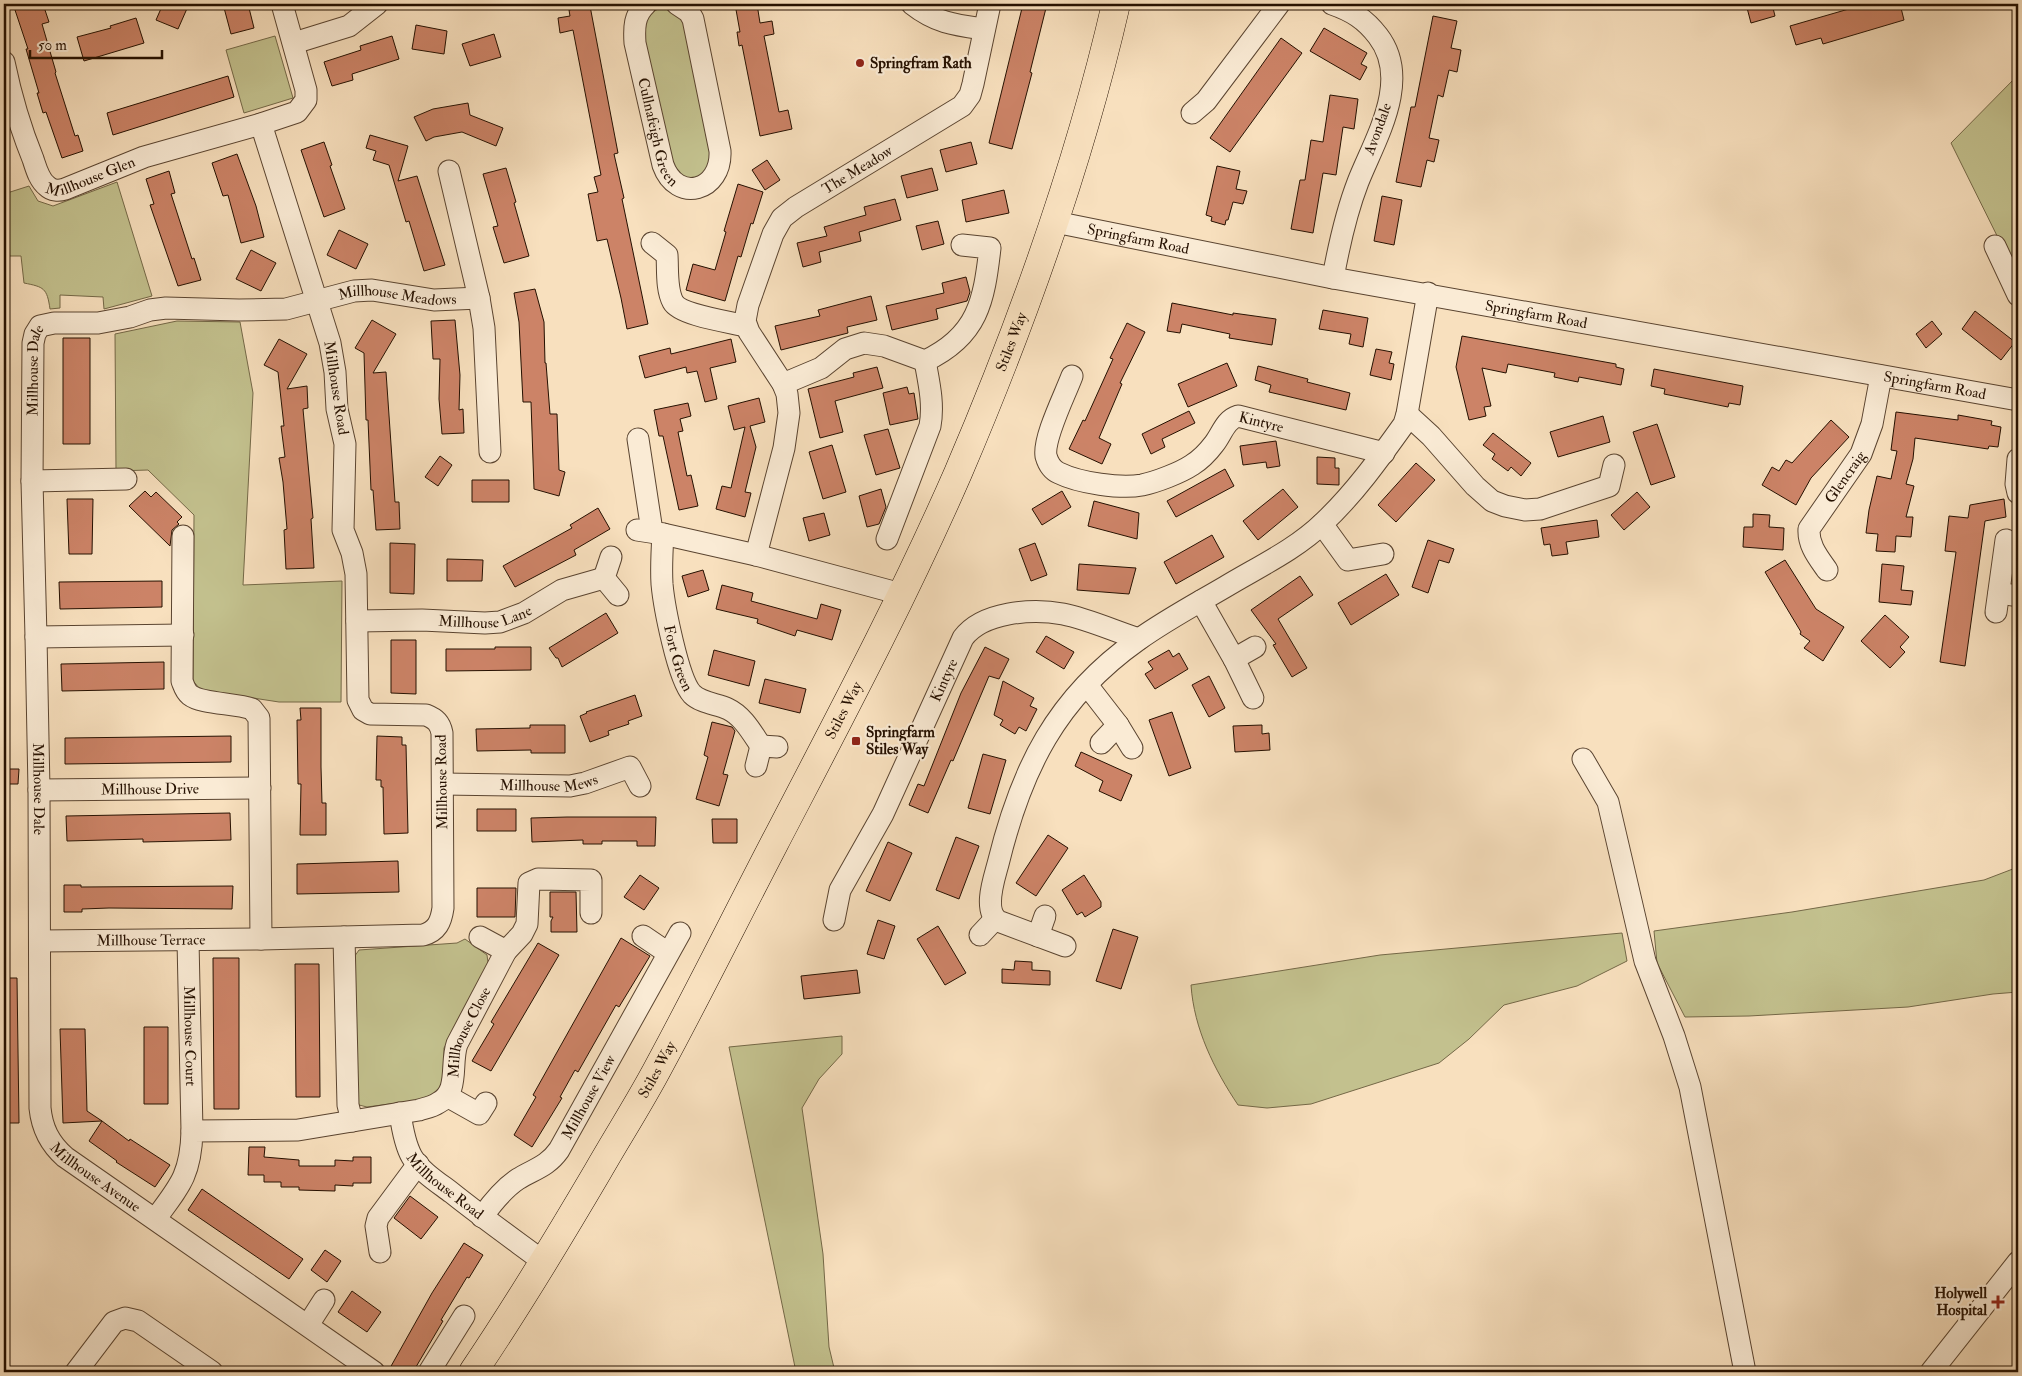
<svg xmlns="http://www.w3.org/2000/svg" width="2022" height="1376" font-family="'IM FELL Double Pica',serif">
  <rect width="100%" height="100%" fill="#f8e0be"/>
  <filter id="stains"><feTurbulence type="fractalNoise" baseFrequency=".004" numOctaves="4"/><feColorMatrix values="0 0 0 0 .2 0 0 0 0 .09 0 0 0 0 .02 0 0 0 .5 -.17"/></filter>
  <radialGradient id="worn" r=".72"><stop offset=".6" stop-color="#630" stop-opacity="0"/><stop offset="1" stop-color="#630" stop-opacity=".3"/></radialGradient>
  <!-- green -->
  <path fill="#c3c18e" stroke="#746847" d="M664 8 672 9 685 21 712 158 711 166 697 181 674 176 643 37C644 21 645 11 664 8Z
    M275 36 293 98 244 113 226 50Z
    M2018 75V278L1951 143Z
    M117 182 152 296 104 309 103 297 60 295V308L50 309C47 288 44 287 24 283L21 256H4V194L29 186 38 201 53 206Z
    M177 321 240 322 253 393 243 585 342 581 341 702H279L201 690 193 681 194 515 148 470 116 471 115 334Z
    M2018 867V992L1993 994 1908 1007 1749 1016 1685 1017 1657 963 1654 931 1792 912 1984 880Z
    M1622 933 1627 961 1577 986 1504 1005 1469 1039 1439 1063 1311 1104 1267 1108 1238 1105C1214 1069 1194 1029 1191 985L1380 955Z
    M465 939 487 955 489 970 444 1048V1090L434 1098 367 1107 359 1105 355 1098 352 960 359 950 457 943Z
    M842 1036V1054L819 1079 802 1108 823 1254 829 1347 835 1372H796L729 1047Z"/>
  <!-- building -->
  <path fill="#cc8367" stroke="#251000" d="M13 4H43L49 22 42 24 56 72 55 73 75 136 78 135 83 151 62 158 46 112 43 113 37 93H39L26 49H28Z
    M163 4H189L178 29 156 20Z
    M223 4H248L254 28 231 34Z
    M735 4H757L760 23 772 21 774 34 764 36 779 112 788 110 792 129 760 136 742 45 739 46 737 32H740Z
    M1023 4H1047L1030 72 1032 73 1012 149 989 143Z
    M1746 4H1772L1775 16 1751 23Z
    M1866 4H1900L1904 20 1823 44 1821 38 1796 45 1790 26Z
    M590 6 618 153 614 154 624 198 622 199 648 324 627 329 621 298 607 239 597 241 588 194 598 192 594 177 601 175 573 30 560 33 558 18 570 16 569 10Z
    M1433 16 1457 21 1451 48 1461 50 1457 72 1449 70 1443 97 1438 95 1429 138 1439 140 1434 162 1427 160 1421 187 1396 182 1411 107H1415Z
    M136 18 144 43 84 61 77 37 111 28 110 26Z
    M416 25 447 31 444 54 412 49Z
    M1324 28 1367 53 1361 64 1367 67 1360 80 1310 51Z
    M494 34 501 57 470 66 462 44Z
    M392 36 399 59 352 74 353 80 332 86 324 62 361 50 360 46Z
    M1281 38 1302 53 1230 152 1210 138Z
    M228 76 234 97 113 135 107 113Z
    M1330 95 1358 99 1354 129 1343 127 1336 175 1323 173 1313 233 1291 229 1300 180H1305L1311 140 1323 142Z
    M468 103 470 115 503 128 496 146 462 132 434 137 426 141 414 117 433 109Z
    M370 135 408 146 398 181 417 176 445 265 424 271 409 221 406 222 389 165 373 160 376 151 366 148Z
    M324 142 332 165 330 166 345 209 324 217 301 150Z
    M971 142 977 164 946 172 940 150Z
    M237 154 256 206 264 237 241 243 228 195 223 196 212 163Z
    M767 160 780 180 765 190 752 170Z
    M1217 166 1240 171 1236 189 1247 191 1243 204 1233 202 1228 220H1226L1225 225 1211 221 1212 217 1206 215Z
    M506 168 516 202 514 203 529 256 504 263 493 227 498 226 483 174Z
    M932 168 938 190 907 198 901 176Z
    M169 171 175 193 171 194 192 259 194 258 201 280 178 286 150 205 154 204 146 179Z
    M738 184 763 192 753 224 751 223 741 257 738 256 725 301 686 290 693 264 715 270 726 232 724 231Z
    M1004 190 1009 213 966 222 962 200Z
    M1382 196 1402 200 1394 245 1374 241Z
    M895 199 901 220 859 232 861 241 819 252 821 262 803 267 797 243 827 236 824 227 866 215 864 207Z
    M938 221 944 244 922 250 916 226Z
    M339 230 368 244 356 269 327 255Z
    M251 250 276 263 261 291 236 279Z
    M966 277 970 292 967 301 936 309 938 319 892 330 886 306 944 293 942 283Z
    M535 289 544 322 545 363H546L550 414H557L559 470 565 472 559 496 534 489 531 402H523L519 322 514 293Z
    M871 296 877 320 847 327 848 333 781 350 775 326 820 316 818 310Z
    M1172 303 1233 315V313L1276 319 1272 345 1229 338 1230 334 1182 324 1180 333 1167 331Z
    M1323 310 1368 318 1363 347 1349 344 1351 334 1319 329Z
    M1975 311 2015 342 2001 360 1962 329Z
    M372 320 396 334 373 373 386 372 395 502H399L400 529 376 530 373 490H371L368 420H366L364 353 355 348Z
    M455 320 460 375 459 410 463 409 464 433 442 434 439 399 440 359H433L431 321Z
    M1932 321 1942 334 1926 348 1916 334Z
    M1127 323 1145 332 1120 383 1122 384 1099 438 1111 444 1102 464 1069 449 1083 420 1085 421 1113 359 1110 358Z
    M1462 336 1616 364V367L1624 369 1621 385 1579 377 1578 382 1554 377 1555 373 1508 364 1506 373 1482 368 1491 406 1484 407 1486 416 1469 420 1456 367Z
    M63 338H90V444H63Z
    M279 339 307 354 287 389 307 386 308 408 303 409 313 518 311 519 314 568 286 569 284 530 287 529 283 482 279 458 285 457 281 426H284L278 372 264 365Z
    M731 339 736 362 710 368 717 399 705 402 697 371 687 373 686 367 645 378 639 356 670 348 671 354Z
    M1376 349 1392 352 1389 363 1394 364 1391 380 1370 375Z
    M1227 363 1237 386 1188 407 1178 384Z
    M1258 366 1308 379 1307 382 1350 393 1346 410 1269 392 1271 385 1255 380Z
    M877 367 883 388 835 401 843 432 820 438 808 389 854 377 853 373Z
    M1654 369 1743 386 1740 405 1729 403 1728 407 1664 394 1665 389 1651 386Z
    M907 387 909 394 914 393 918 419 890 425 883 393Z
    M759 398 765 422 750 426 756 447 745 492 751 493 745 517 716 509 722 486 731 488 745 427 734 430 728 406Z
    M688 403 691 416 680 419 683 431 678 432 687 476 691 475 698 506 679 510 663 436H659L654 410Z
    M1189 411 1195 423 1162 439 1165 447 1151 454 1142 434Z
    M1896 412 1958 420V415L1992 421 1991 425 2001 427 1998 447 1989 446 1988 449 1915 438 1913 459 1906 484 1914 486 1906 517H1913L1911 537 1896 536 1895 552 1876 551 1878 534 1866 533 1869 510 1877 476 1891 479 1897 451 1891 450Z
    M1603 416 1610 442 1558 457 1550 432Z
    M1831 420 1849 437 1811 478 1796 505 1762 485 1772 467 1779 471 1786 460 1792 463Z
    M1657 424 1675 477 1651 485 1633 432Z
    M888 429 900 468 876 475 864 435Z
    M1493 433 1531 463 1521 476 1511 467 1508 471 1492 459 1495 454 1483 445Z
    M1276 441 1280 466 1267 468 1266 462 1243 465 1240 446Z
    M832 445 846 492 823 499 809 452Z
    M440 456 452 465 438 486 425 477Z
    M1317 457 1335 458V468H1339V485L1317 484Z
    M1416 463 1435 480 1396 522 1378 505Z
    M1225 469 1234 486 1176 517 1167 501Z
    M472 480H509V502H472Z
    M881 489 886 507 879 524 867 527 859 496Z
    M1283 489 1298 507 1258 540 1243 521Z
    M145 491 151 497 156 492 182 517 177 522 179 524 172 530 170 546 129 506Z
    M1062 491 1071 507 1042 525 1032 509Z
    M1637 492 1650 507 1624 530 1611 515Z
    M67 499H93L92 554H69Z
    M2004 499 2006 517 1985 521 1965 666 1940 662 1956 552 1945 551 1949 516 1968 518 1970 505Z
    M1094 501 1139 513 1137 539 1088 526Z
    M598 508 610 529 574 550 576 555 515 587 503 566 572 528 570 525Z
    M824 513 830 535 809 541 803 518Z
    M1753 514 1770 515 1769 527 1784 528 1783 550 1743 547 1744 527H1753Z
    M1597 520 1599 537 1566 542 1568 554 1552 556 1550 544 1544 545 1541 528Z
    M1212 535 1224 557 1176 584 1164 562Z
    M1428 540 1454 549 1449 563 1439 560 1428 593 1412 587Z
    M390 543 415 544 414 594 390 593Z
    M1035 543 1047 575 1031 581 1019 549Z
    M447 559 483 560 482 581H447Z
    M1785 560 1816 609 1844 627 1823 661 1804 648 1810 641 1800 634 1801 632 1765 572Z
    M1079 564 1136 568 1129 594 1077 590Z
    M1882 564 1904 566 1901 590 1913 591 1911 605 1879 602Z
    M703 570 709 590 688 597 682 576Z
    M1386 574 1399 595 1351 625 1338 603Z
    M1300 576 1313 595 1278 619 1307 668 1292 677 1273 645 1276 644 1251 610Z
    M162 581V607L60 609 59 582Z
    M722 585 753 593 751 601 817 619 821 604 841 610 832 640 797 630 795 636 757 623 758 619 716 609Z
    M606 613 618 633 562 667 558 658H556L549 648Z
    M1885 615 1909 637 1900 647 1905 652 1890 668 1861 641Z
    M1046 636 1074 652 1064 669 1036 652Z
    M391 640H416V694L391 693Z
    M495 647H531V670L446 671V649H495Z
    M985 647 1009 659 999 679 989 676 953 761 951 760 928 813 909 805 918 784 924 786 961 693Z
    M714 650 755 661 749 686 708 675Z
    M1169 650 1173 657 1179 653 1188 669 1155 689 1145 674 1153 669 1148 662Z
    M164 662V689L62 691 61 664Z
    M1209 676 1225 708 1209 717 1192 685Z
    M765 679 806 689 800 713 759 703Z
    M1003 681 1034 698 1030 706 1037 709 1026 731 1019 727 1015 734 1000 725 1003 720 994 715Z
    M635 695 642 716 628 721 629 724 608 731 609 735 590 742 580 716 587 713 586 712Z
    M300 708H321V767L322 803H326V835H300L301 784H298L297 720H301Z
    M1172 712 1191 768 1169 776 1149 720Z
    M712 722 732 727 735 731 723 774 728 775 719 806 696 799 708 757 704 755Z
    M530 725H565V753H531V750L477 751 476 729 530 728Z
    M1262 725V734L1269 733 1270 750 1235 752 1233 726Z
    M231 736V762L65 764V738Z
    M377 736 402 737V745H406L408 833 384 834 383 787H381V780H376Z
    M1081 752 1132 775 1121 801 1099 791 1103 781 1075 766Z
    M983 754 1006 760 990 814 968 808Z
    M4 769H19L18 784H4Z
    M477 809H516V831H477Z
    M230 813 231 840 143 842V839L67 841 66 816Z
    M567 817H656L655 846H637V841H602V844H583V840L532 842 531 818Z
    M712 819H737V843H713Z
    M1048 835 1068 848 1036 896 1016 883Z
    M956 837 979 846 959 899 936 890Z
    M888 842 912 853 890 901 866 891Z
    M398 861 399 892 297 894V864Z
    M640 875 659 888 644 910 624 897Z
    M1084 875 1101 902V907L1085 917 1082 912 1077 915 1062 890Z
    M64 885H81V887L233 886 232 909 109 908 82 909V912H64Z
    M477 888H516L515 917H477Z
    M550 892H576L577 932H551V921L553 917H550Z
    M878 920 895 926 884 959 867 954Z
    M938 926 966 973 945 985 917 939Z
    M1113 929 1138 937 1121 989 1096 981Z
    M621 938 650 956 619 1007 616 1005 578 1072 575 1070 560 1097 562 1098 532 1147 514 1135 536 1097 533 1095Z
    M538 943 559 955 491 1071 472 1061 494 1024 491 1022Z
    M213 958H239V1109H214Z
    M1015 961 1032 962V970L1050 971V985L1002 983V969L1014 970Z
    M295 964H319L320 1097H296Z
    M857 970 860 993 804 999 801 976Z
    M4 978H17L19 1123H4Z
    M144 1027H168V1104H144Z
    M60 1029H85L87 1111 102 1121 63 1123Z
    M102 1121 129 1141 130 1139 170 1165 155 1187 116 1162 117 1161 89 1141Z
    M249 1147H265L264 1157 299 1160V1166H335V1160L353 1161V1157H371V1183H353V1186L335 1185V1191L299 1190V1187H281V1182H264V1175H248Z
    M202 1189 303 1259 289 1279 188 1210Z
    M410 1196 438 1217 421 1239 394 1218Z
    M464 1243 483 1255 469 1278 467 1277 441 1320 443 1321 413 1372H398L390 1368 432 1293Z
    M325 1250 341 1261 327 1282 311 1270Z
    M352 1291 381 1312 367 1332 338 1312Z"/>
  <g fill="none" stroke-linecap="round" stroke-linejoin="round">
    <defs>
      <g id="minor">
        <path id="s1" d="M646 4C634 15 634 28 635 43L663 165C677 204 722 191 720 151L693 19 689 12 677 4"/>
        <path d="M912 4C936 23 955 25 984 29"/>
        <path d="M1332 4C1352 11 1365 19 1378 36 1412 80 1375 139 1358 182 1346 213 1339 245 1333 278"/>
        <path d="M294 43 349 26 377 4"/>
        <path id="s2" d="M4 62C11 96 20 127 33 159 36 168 39 180 47 186 52 191 59 191 65 189L144 157 261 124"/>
        <path d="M1192 113 1206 101 1279 4"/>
        <path d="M449 171 479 298 484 328 490 452"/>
        <path id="s3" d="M1055 222 1333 278 2018 400"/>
        <path d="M652 243 667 255C668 269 666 289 673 302 680 315 730 322 746 326"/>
        <path d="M1995 246 2018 295"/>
        <path id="s4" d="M1072 376C1065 395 1043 438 1046 456 1048 463 1052 470 1059 473 1079 483 1121 489 1142 485 1156 482 1180 473 1192 465 1200 460 1208 452 1214 444 1222 434 1225 420 1238 416L1384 453"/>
        <path d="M783 384 821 368 845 349 864 343 884 346 925 361C978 336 984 301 990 248L962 245"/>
        <path d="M1407 414 1431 436 1475 486 1492 501 1505 506 1525 510 1540 509 1609 486 1614 465"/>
        <path d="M638 439 652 531"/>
        <path d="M2018 459 2016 484 2018 493"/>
        <path d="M32 481 126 479"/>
        <path d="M1322 524 1348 560 1383 554"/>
        <path d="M637 530 663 534 756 555 901 594"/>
        <path id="s5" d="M663 534C662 550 661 567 662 584 664 606 678 679 692 694 701 703 717 704 728 709 743 716 752 733 761 746"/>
        <path d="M183 536 182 681C184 686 185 691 190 695 201 704 236 703 252 709L259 718 261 939 423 935C437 931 441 922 443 908L442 733C440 723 436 719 426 715L370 714 363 710 358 700 356 574 352 553 343 530 345 444 337 409 335 372 330 343 261 124 297 112 306 100V90L282 4"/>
        <path d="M887 539 930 426C934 404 929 383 925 361"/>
        <path id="s6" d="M756 555 784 448 789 413 787 394 783 384 749 332 745 321 748 305 773 234 782 218 796 207 962 106 970 95 973 84 990 4"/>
        <path d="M611 557 604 578 618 595"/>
        <path id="s7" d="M1827 570C1818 557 1808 545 1809 529L1861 454 1872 424 1881 376"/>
        <path d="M1999 593 2018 596"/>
        <path d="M1201 601 1234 659 1253 698"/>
        <path d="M1996 612 2006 540"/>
        <path id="s8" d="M357 621 422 620 485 623 500 622 524 613 562 590 604 578"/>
        <path id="s9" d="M183 635 36 637 32 481 33 343 35 334 40 326 54 323H98L130 317 150 310 166 308 239 310 286 309 354 291 372 290 434 300 479 298"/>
        <path id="s10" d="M36 637 39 790 40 1108C42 1128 49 1143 65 1157L374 1372"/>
        <path d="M1234 659 1255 647"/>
        <path d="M1087 685 1118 725 1132 748"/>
        <path d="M1101 743 1118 725"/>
        <path d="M1583 759 1608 802 1645 961 1674 1036 1690 1087 1745 1372"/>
        <path d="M756 766 761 746 777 747"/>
        <path id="s11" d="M443 784 570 786 585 783 630 767 640 786"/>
        <path id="s12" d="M39 790 260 788"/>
        <path id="s13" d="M834 920 840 890 883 814 963 638C982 612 1032 608 1063 614 1088 619 1114 631 1139 639"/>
        <path d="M980 935 995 919"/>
        <path d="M643 936 668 953"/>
        <path d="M1038 936 1045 916"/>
        <path d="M344 937 348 1105 352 1121"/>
        <path id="s14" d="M188 940 192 1131"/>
        <path id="s15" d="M40 941 261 939"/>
        <path d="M1065 946 998 921C983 910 994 879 998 864 1021 769 1056 698 1138 640 1166 620 1196 604 1225 587 1258 567 1295 550 1323 523 1354 494 1379 459 1404 424L1407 414 1428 293"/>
        <path d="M506 951 522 934 527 924 529 883 538 879 591 880V913"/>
        <path d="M447 1096 479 1114 486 1103"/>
        <path id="s16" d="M400 1113C402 1127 405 1145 412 1157 421 1172 439 1183 452 1193 482 1217 513 1239 544 1262"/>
        <path id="s17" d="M482 1217C492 1203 503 1189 518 1179 534 1169 547 1167 559 1150L680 933"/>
        <path id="s18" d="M156 1218C180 1186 191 1174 192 1131L298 1130 419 1110C425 1108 432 1107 438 1103 460 1092 450 1064 457 1044L506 951 480 937"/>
        <path d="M380 1252 376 1226 378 1218 418 1164"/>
        <path d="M308 1325 324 1300"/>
        <path d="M76 1372 114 1322 125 1318 138 1321 212 1372"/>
        <path d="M429 1372 464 1316"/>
        <path d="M1931 1372 2018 1262"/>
      </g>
      <g id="major">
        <path id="s19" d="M473 1372C517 1307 558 1239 598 1171 618 1136 640 1102 659 1066 699 992 736 917 775 842 838 721 903 599 958 473 1023 321 1079 165 1116 4"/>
      </g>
    </defs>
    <!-- minor casing -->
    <use href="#minor" stroke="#5a4430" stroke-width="23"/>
    <!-- major casing -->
    <use href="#major" stroke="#251000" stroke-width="29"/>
    <!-- minor -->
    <use href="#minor" stroke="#faebd5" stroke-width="21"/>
    <!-- major -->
    <use href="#major" stroke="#f8e0be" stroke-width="28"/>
  </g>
  <!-- markers -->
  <g fill="#8f2418" stroke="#faebd5" stroke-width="2">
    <circle cx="860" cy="63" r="5"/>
    <rect x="851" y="736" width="10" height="10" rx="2.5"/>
    <path d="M1995.5 1294.5h5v5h5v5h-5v5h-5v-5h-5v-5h5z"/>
  </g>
  <g text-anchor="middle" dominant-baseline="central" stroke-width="4.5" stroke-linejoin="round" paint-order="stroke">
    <!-- poi labels -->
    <g font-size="15" font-weight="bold" fill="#251000" stroke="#faebd5" text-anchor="start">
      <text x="870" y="63">Springfram Rath</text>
      <text x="866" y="732">Springfarm<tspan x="866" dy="17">Stiles Way</tspan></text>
      <text x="1987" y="1293" text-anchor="end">Holywell<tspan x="1987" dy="17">Hospital</tspan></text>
    </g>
    <!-- street labels -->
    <g font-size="15" fill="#251000" stroke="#faebd5">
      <text stroke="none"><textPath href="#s1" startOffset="134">Cullnafeigh Green</textPath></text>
      <text transform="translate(1378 129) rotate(-70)">Avondale</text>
      <text stroke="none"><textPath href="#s2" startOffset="179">Millhouse Glen</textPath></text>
      <text stroke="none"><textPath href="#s6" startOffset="449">The Meadow</textPath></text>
      <text stroke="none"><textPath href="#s3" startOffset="85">Springfarm Road</textPath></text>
      <text stroke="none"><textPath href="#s9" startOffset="822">Millhouse Meadows</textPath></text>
      <text stroke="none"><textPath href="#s3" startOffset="490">Springfarm Road</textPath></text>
      <text stroke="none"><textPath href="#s19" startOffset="1164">Stiles Way</textPath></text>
      <text stroke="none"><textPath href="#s9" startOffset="414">Millhouse Dale</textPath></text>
      <text stroke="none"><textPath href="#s3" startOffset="895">Springfarm Road</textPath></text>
      <text transform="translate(336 388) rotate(81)">Millhouse Road</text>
      <text stroke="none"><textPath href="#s4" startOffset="338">Kintyre</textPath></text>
      <text stroke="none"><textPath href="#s7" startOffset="109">Glencraig</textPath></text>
      <text stroke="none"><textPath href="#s8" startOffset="129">Millhouse Lane</textPath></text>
      <text stroke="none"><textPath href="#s5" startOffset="126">Fort Green</textPath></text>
      <text stroke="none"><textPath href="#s13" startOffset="265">Kintyre</textPath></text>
      <text stroke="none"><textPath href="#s19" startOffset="759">Stiles Way</textPath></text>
      <text stroke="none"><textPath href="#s11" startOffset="106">Millhouse Mews</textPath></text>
      <text transform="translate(442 782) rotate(-91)">Millhouse Road</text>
      <text stroke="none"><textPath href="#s10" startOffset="152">Millhouse Dale</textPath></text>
      <text stroke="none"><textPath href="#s12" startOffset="111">Millhouse Drive</textPath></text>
      <text stroke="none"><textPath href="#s15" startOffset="111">Millhouse Terrace</textPath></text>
      <text stroke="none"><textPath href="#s18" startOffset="425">Millhouse Close</textPath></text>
      <text stroke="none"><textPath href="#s14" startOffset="96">Millhouse Court</textPath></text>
      <text stroke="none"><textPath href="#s19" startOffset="354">Stiles Way</textPath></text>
      <text stroke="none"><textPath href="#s17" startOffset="164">Millhouse View</textPath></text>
      <text stroke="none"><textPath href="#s10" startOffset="564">Millhouse Avenue</textPath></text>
      <text stroke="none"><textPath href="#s16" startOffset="90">Millhouse Road</textPath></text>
    </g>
  </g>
  <!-- margin -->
  <rect width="2022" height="1376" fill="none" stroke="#f8e0be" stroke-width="20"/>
  <rect x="5" y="5" width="2012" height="1366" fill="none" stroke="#251000" stroke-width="2.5"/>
  <rect x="10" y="10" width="2002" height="1356" fill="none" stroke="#251000"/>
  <!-- scale -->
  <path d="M30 50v8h132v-8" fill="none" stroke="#251000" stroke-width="2.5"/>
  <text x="38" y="50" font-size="15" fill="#251000" stroke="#faebd5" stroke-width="4" paint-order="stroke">50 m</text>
  <rect width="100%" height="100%" filter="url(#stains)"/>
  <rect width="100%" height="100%" fill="url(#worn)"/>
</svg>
